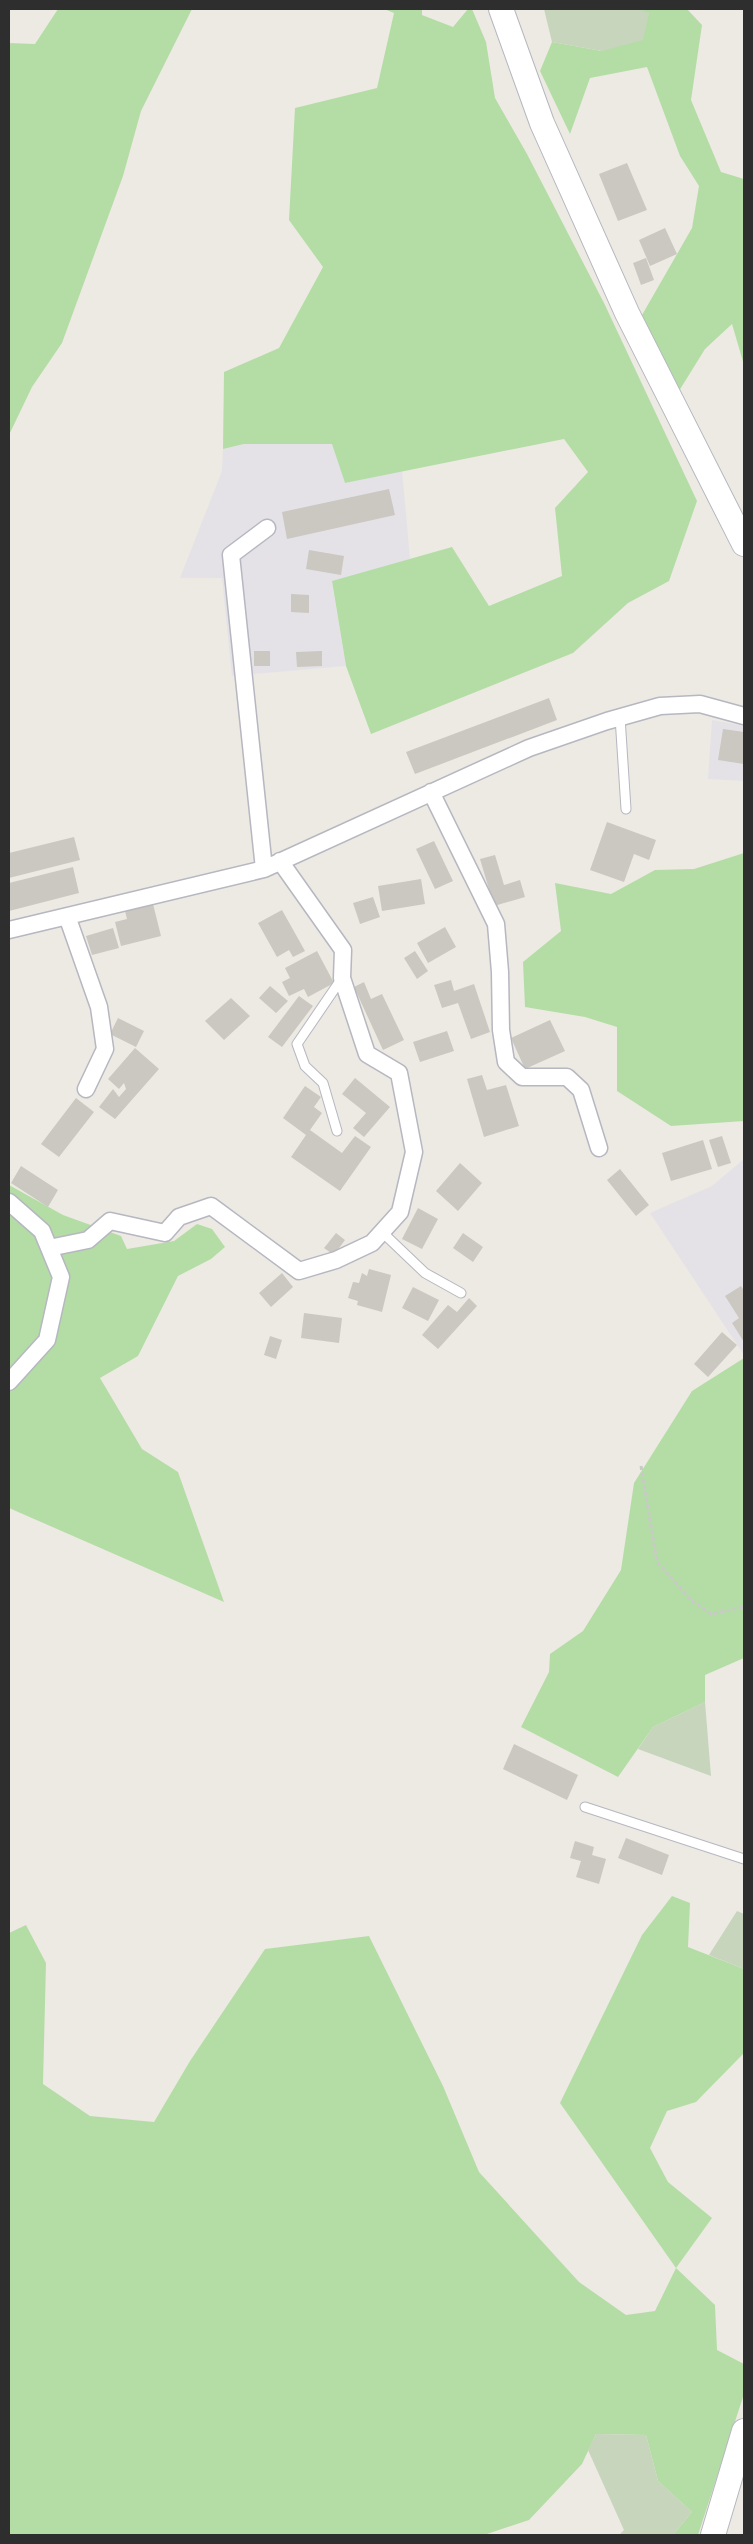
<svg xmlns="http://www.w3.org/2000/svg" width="753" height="2544" font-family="'Asap Condensed',sans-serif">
  <rect width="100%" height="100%" fill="#edeae3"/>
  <!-- industrial -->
  <path fill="#e4e2e7" d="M244 444H333L345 483 402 470 410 559 332 582 346 666 232 676 222 578H180L222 471 223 449Z
    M712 720 744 726V781L708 779Z
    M744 1159V1355L650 1213 712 1186Z"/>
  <!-- green -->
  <path fill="#b4dda6" d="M58 9H192L141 111 123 176 62 343 32 387 9 435V43L35 44Z
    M384 9H422V15L453 27 468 9H472L486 42 495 98 527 154 604 303 697 501 669 581 628 603 573 653 371 734 346 666 332 581 452 547 489 606 562 576 555 508 588 472 564 439 345 483 332 444H244L223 449 224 372 279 348 323 267 289 220 295 108 377 88 394 13Z
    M638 9H687L702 25 691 100 721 172 744 179V365L732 324 705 349 679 391 642 315 692 228 699 186 680 156 647 67 590 78 570 134 540 71 552 42 602 51 649 14Z
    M744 853V1121L671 1126 617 1091V1027L585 1017 525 1007 523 962 561 931 555 883 611 894 655 870 694 869Z
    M9 1185 63 1215 121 1236 127 1249 174 1241 197 1224 212 1229 225 1247 211 1259 178 1276 138 1356 100 1378 142 1449 178 1472 224 1602 9 1508Z
    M744 1358V1658L705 1675V1702L653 1727 618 1777 521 1727 549 1672 550 1654 583 1631 621 1570 634 1483 692 1391Z
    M672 1896 690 1903 688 1947 744 1969V2053L696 2102 667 2111 650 2148 668 2182 712 2218 676 2268 715 2305 717 2350 744 2364V2394L698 2535H673L692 2512 658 2481 646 2435 596 2434 582 2464 529 2520 484 2535H9V1933L26 1925 46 1963 43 2084 90 2116 154 2122 190 2061 265 1949 369 1936 443 2086 479 2172 579 2282 626 2315 655 2311 676 2268 560 2103 642 1935Z"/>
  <!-- cemetery -->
  <path fill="#c6d5bc" d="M544 9H638L649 13 643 40 602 51 552 42Z
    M705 1702 711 1776 638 1749 653 1727Z
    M737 1911 744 1914V1969L709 1955Z
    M596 2434 646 2435 658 2481 692 2512 673 2535H619L624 2530 588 2450Z"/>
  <!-- building -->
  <path fill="#cac8c0" d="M627 163 647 210 618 221 599 174Z
    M665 228 677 254 650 266 639 240Z
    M646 258 654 280 641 285 633 263Z
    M389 489 395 515 287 539 282 512Z
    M309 550 344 556 341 575 306 569Z
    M291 594 309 595V613L291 612Z
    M254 651H270V666H254Z
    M322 651V666L297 667 296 652Z
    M549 698 557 720 415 774 406 752Z
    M723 729 744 732V764L718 760Z
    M607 822 656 840 649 860 634 854 624 882 590 870Z
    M74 837 80 860 9 878V853Z
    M434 841 453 881 435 889 416 849Z
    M495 855 504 885 520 880 525 897 494 906 480 859Z
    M73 867 79 893 9 911V883Z
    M421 879 425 904 382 911 378 886Z
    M373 897 380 917 360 924 353 903Z
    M153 904 161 936 121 946 115 922 127 919 125 911Z
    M282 910 305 951 293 957 289 950 277 957 258 923Z
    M445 927 456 947 428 963 417 943Z
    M113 928 119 948 92 955 86 936Z
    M317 951 334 983 308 997 304 989 289 996 282 982 290 978 285 968Z
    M415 951 428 971 417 979 404 958Z
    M451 980 454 991 474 984 490 1032 471 1039 458 1003 442 1008 434 985Z
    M364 982 371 999 382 994 404 1040 383 1050 354 987Z
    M270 986 288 1001 276 1013 259 998Z
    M299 996 313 1006 282 1047 268 1037Z
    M231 998 250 1016 224 1040 205 1021Z
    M118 1018 144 1031 136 1047 110 1034Z
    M550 1020 565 1051 525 1069 511 1038Z
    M447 1031 454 1051 420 1062 413 1042Z
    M135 1048 159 1069 115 1119 99 1107 113 1089 119 1097 126 1089 124 1083 119 1089 108 1079Z
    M482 1075 487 1090 506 1085 519 1126 484 1137 467 1079Z
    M355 1078 390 1107 364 1137 353 1128 366 1113 342 1094Z
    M305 1086 321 1097 314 1107 322 1113 310 1130 342 1153 355 1136 371 1147 340 1191 291 1157 306 1135 283 1118Z
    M76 1098 94 1112 59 1157 41 1144Z
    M722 1136 731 1163 718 1167 709 1140Z
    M703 1140 712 1169 671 1181 662 1153Z
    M460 1163 482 1183 458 1211 436 1191Z
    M21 1166 58 1190 48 1207 11 1183Z
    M620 1169 649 1205 636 1216 607 1180Z
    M418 1208 438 1219 422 1249 402 1239Z
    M336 1233 345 1240 334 1255 324 1248Z
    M463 1233 483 1247 473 1262 453 1248Z
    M369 1269 391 1275 382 1312 357 1305 358 1301 348 1298 353 1282 359 1283 362 1273 367 1276Z
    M282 1273 293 1287 271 1307 259 1293Z
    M741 1286 744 1291V1342L732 1323 739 1318 725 1296Z
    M413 1287 439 1300 428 1321 402 1308Z
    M469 1298 477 1306 438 1349 422 1335 448 1305 457 1312Z
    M304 1313 342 1318 339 1343 301 1338Z
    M722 1332 737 1345 708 1377 694 1364Z
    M270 1336 282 1340 276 1359 264 1355Z
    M514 1744 578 1775 567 1800 503 1769Z
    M626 1838 669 1855 662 1875 618 1858Z
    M575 1841 594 1847 592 1855 606 1859 599 1884 576 1877 581 1861 570 1858Z"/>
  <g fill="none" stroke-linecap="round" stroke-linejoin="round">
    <defs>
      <path id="lane" d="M620 717 626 809
        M337 1131 323 1083 305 1066 297 1044 342 978
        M382 1232 425 1273 461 1293
        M585 1807 744 1859"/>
      <path id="street" d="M431 792 496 924 500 972 501 1030 506 1062 522 1077H567L581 1090 599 1148
        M264 869 231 555 267 528
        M67 916 99 1007 105 1049 86 1089
        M9 930 264 869 529 748 607 721 660 706 700 704 744 716
        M9 1202 42 1231 61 1277 47 1340 9 1382
        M49 1248 88 1240 110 1221 165 1233 179 1217 211 1206 299 1271 336 1260 372 1243 400 1212 414 1152 399 1073 367 1054 342 978 343 950 280 861"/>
      <path id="secondary" d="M501 9 542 123 627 313 744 544
        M713 2535 744 2431"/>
    </defs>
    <!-- lane casing -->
    <use href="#lane" stroke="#b6b7c0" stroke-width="11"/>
    <!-- street casing -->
    <use href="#street" stroke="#b6b7c0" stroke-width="19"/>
    <!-- secondary casing -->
    <use href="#secondary" stroke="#b6b7c0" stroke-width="26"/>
    <!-- path -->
    <path stroke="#c9c9c9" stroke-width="3" stroke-dasharray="4 2.5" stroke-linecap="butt" d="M641 1466 657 1562 692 1601 711 1614 744 1607"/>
    <!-- lane -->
    <use href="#lane" stroke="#fff" stroke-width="9"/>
    <!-- street -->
    <use href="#street" stroke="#fff" stroke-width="16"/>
    <!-- secondary -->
    <use href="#secondary" stroke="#fff" stroke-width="24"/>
  </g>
  <!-- border -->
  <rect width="753" height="2544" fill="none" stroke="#2e2e2e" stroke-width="20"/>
</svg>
